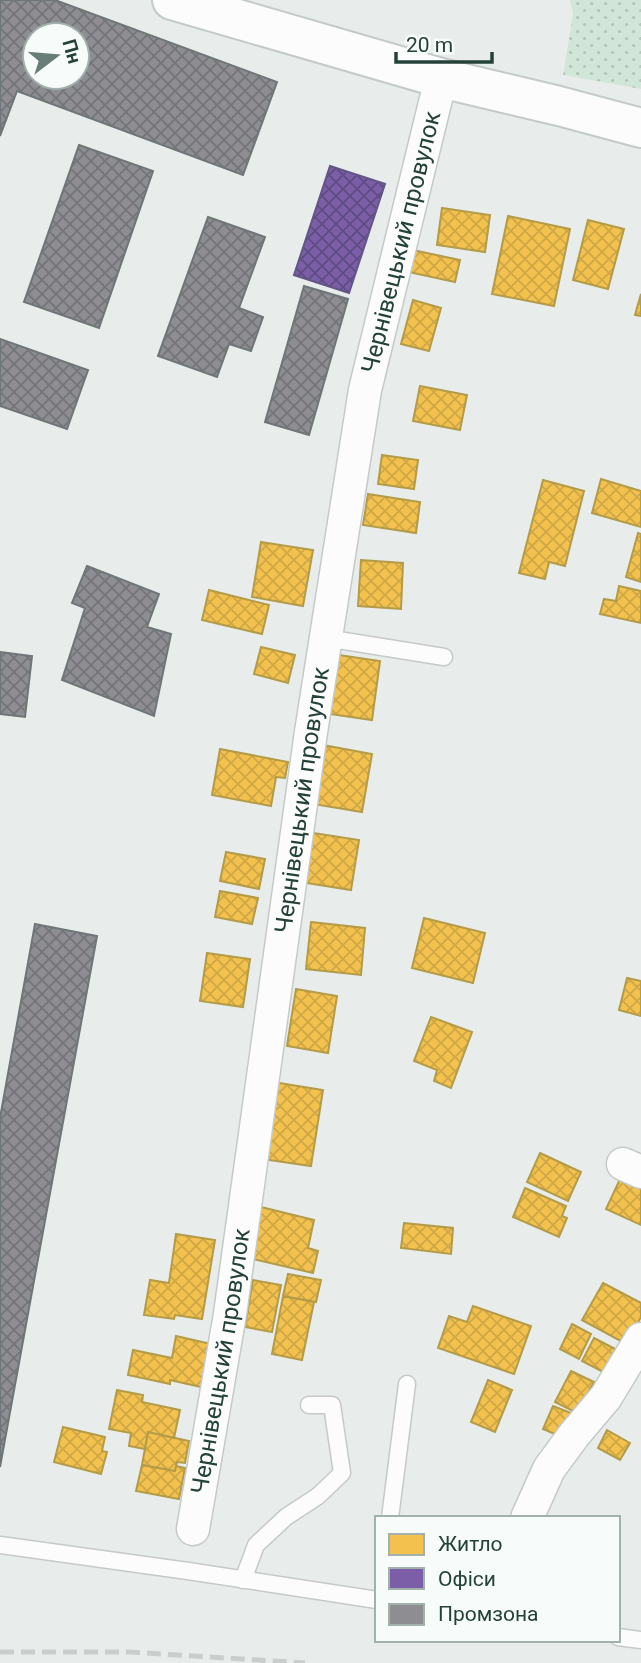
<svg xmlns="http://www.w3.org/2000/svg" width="641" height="1663" font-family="Roboto,sans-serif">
  <defs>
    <pattern id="park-dots" width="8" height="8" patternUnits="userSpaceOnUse" patternTransform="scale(1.75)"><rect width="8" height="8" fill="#d1e6d8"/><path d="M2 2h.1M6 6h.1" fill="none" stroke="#b3c6ba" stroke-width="1.8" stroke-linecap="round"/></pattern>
    <pattern id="homes-cross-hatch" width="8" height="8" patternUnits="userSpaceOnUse" patternTransform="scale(1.75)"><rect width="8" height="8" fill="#f2c14e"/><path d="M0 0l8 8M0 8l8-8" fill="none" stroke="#cfa745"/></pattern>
    <pattern id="offices-cross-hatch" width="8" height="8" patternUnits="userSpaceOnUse" patternTransform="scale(1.75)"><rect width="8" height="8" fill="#7b5ea7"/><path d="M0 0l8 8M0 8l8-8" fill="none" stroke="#5f4c82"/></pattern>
    <pattern id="industry-cross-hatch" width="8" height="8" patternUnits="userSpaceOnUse" patternTransform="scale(1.75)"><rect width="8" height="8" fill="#8d8d92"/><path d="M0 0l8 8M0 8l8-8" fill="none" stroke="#737578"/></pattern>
  </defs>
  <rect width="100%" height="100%" fill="#e8edeb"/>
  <!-- park -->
  <path fill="url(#park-dots)" d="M570 0H641V89L563 75 573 14Z"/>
  <!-- homes -->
  <path fill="url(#homes-cross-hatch)" stroke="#b49b48" stroke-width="2" d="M442 208 490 215 485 252 437 245Z
    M508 216 570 229 554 306 492 294Z
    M588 220 624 229 608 289 573 280Z
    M408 249 460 260 455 282 404 271Z
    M641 294V316L635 315Z
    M413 300 441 308 429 351 401 344Z
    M420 386 467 395 460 430 413 421Z
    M382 455 418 460 414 489 378 484Z
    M601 479 641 491V527L592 513Z
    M543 480 584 491 565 566 549 562 545 579 519 573Z
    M368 494 420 502 416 533 363 525Z
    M638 533 641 534V582L626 577Z
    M261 542 313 550 303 606 252 597Z
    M361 560 403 563 401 609 358 606Z
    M619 586 641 591V623L600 614 604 599 616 601Z
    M209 590 269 605 262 634 202 620Z
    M261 647 295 655 288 683 254 674Z
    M332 654 380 661 372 720 323 713Z
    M323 745 372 754 362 812 313 804Z
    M220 749 288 762 285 778 276 777 271 806 212 795Z
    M307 832 359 840 351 890 300 882Z
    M226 852 265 859 259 889 220 881Z
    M220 891 258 898 252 924 215 917Z
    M424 918 485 933 473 983 412 968Z
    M311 922 365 928 361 975 306 969Z
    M207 953 250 959 243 1007 200 1001Z
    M627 978 641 981V1016L619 1010Z
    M296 989 337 996 328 1053 287 1046Z
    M431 1017 472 1032 451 1088 434 1081 437 1070 414 1061Z
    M273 1082 323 1090 311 1166 262 1159Z
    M540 1153 581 1172 568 1201 527 1182Z
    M620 1179 641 1189V1225L606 1209Z
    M525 1188 566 1206 562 1216 567 1218 559 1237 513 1217Z
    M261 1207 314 1220 308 1248 318 1251 313 1273 249 1258Z
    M404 1223 453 1228 451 1254 401 1248Z
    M176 1234 215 1240 202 1319 175 1315 174 1319 144 1315 150 1280 169 1283Z
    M288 1274 321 1280 316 1302 283 1296Z
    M253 1280 281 1285 272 1332 245 1327Z
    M603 1283 641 1303V1317L626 1344 582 1320Z
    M283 1296 314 1302 302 1360 272 1354Z
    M473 1306 531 1326 514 1374 438 1348 449 1316 467 1322Z
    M572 1324 591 1334 579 1359 560 1349Z
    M176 1336 211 1344 201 1387 170 1380V1384L128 1375 133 1350 172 1358Z
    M594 1338 619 1351 607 1374 582 1361Z
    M571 1371 594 1382 577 1413 555 1402Z
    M488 1380 512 1390 495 1432 471 1422Z
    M117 1390 143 1395 142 1402 180 1410 174 1438 148 1432 145 1449 129 1446 131 1433 109 1429Z
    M553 1406 576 1415 566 1439 543 1429Z
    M63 1427 105 1437 102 1451 107 1452 101 1474 54 1462Z
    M607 1430 630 1443 620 1460 598 1448Z
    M148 1432 189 1441 185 1463 177 1462 175 1471 142 1465Z
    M142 1465 175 1471 176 1466 185 1468 179 1499 136 1491Z"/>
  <!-- offices -->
  <path fill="url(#offices-cross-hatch)" stroke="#615686" stroke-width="2" d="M330 166 385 184 349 293 294 275Z"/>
  <!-- industry -->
  <path fill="url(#industry-cross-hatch)" stroke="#6e7678" stroke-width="2" fill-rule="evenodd" d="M0 0H55L277 82 243 175 17 91 0 136ZM35 35H77V77H35Z
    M79 145 153 171 99 328 24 302Z
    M208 217 265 237 239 308 263 317 251 351 229 344 217 377 158 356Z
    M304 286 348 299 309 435 265 422Z
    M0 339 88 370 67 429 0 406Z
    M87 566 159 594 147 627 171 634 154 716 62 680 85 608 72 603Z
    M0 652 32 656 25 717 0 714Z
    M35 924 97 936 0 1467V1118Z"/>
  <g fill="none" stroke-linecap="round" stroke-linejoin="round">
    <defs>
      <path id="lane" d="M326 638 444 657
        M390 1518 407 1384
        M0 1545 188 1571 377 1600
        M243 1580 256 1545 286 1517 318 1496 342 1473 332 1405H309
        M618 1637 641 1640"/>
      <g id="street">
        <path d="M623 1164 641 1172"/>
        <path d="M527 1518 549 1469 574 1435 606 1397 641 1339"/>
        <path id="s1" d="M193 1529 230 1314 311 732 365 390 441 78"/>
      </g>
      <path id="secondary" d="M172 0 441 78 559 106 641 128"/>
    </defs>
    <!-- lane casing -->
    <use href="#lane" stroke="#c5cac8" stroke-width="19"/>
    <!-- street casing -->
    <use href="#street" stroke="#c5cac8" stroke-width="35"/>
    <!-- secondary casing -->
    <use href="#secondary" stroke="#c3cbc8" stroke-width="42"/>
    <!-- lane -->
    <use href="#lane" stroke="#fcfcfc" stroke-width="16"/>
    <!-- street -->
    <use href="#street" stroke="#fcfcfc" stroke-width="32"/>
    <!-- secondary -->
    <use href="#secondary" stroke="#fcfcfc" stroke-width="38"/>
    <!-- rail -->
    <path stroke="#c9cdcc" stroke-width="5" stroke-dasharray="14 7" stroke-linecap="butt" d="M0 1652H130L305 1663"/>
  </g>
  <g text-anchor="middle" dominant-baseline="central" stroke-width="7" stroke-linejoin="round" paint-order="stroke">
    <!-- street labels -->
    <g font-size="24" fill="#24423a" stroke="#f7fbf9">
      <text stroke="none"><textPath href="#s1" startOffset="1304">Чернівецький провулок</textPath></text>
      <text stroke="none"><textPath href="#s1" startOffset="737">Чернівецький провулок</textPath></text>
      <text stroke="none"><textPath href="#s1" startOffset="170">Чернівецький провулок</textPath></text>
    </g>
  </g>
  <!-- legend -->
  <rect x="375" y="1516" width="245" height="126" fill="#f7fbf9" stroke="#a3b1ad" stroke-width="2"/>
  <rect x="389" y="1534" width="35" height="21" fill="#f2c14e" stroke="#a3b1ad" stroke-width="2"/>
  <text x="438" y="1551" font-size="21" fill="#24423a">Житло</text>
  <rect x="389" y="1568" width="35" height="21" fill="#7b5ea7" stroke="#a3b1ad" stroke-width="2"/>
  <text x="438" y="1586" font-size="21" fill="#24423a">Офіси</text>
  <rect x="389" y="1604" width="35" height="21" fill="#8d8d92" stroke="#a3b1ad" stroke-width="2"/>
  <text x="438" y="1621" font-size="21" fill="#24423a">Промзона</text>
  <!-- north arrow -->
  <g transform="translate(56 56) rotate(74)"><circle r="33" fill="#f7fbf9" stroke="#a3b1ad" stroke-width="2"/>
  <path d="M0-5L12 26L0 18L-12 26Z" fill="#697e78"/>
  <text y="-10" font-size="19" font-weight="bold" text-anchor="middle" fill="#24423a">Пн</text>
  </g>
  <!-- scale -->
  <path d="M396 52v10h96v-10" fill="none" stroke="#24423a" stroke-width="3.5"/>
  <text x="406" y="52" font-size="21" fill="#24423a" stroke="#f7fbf9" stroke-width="5" paint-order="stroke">20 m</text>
</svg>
